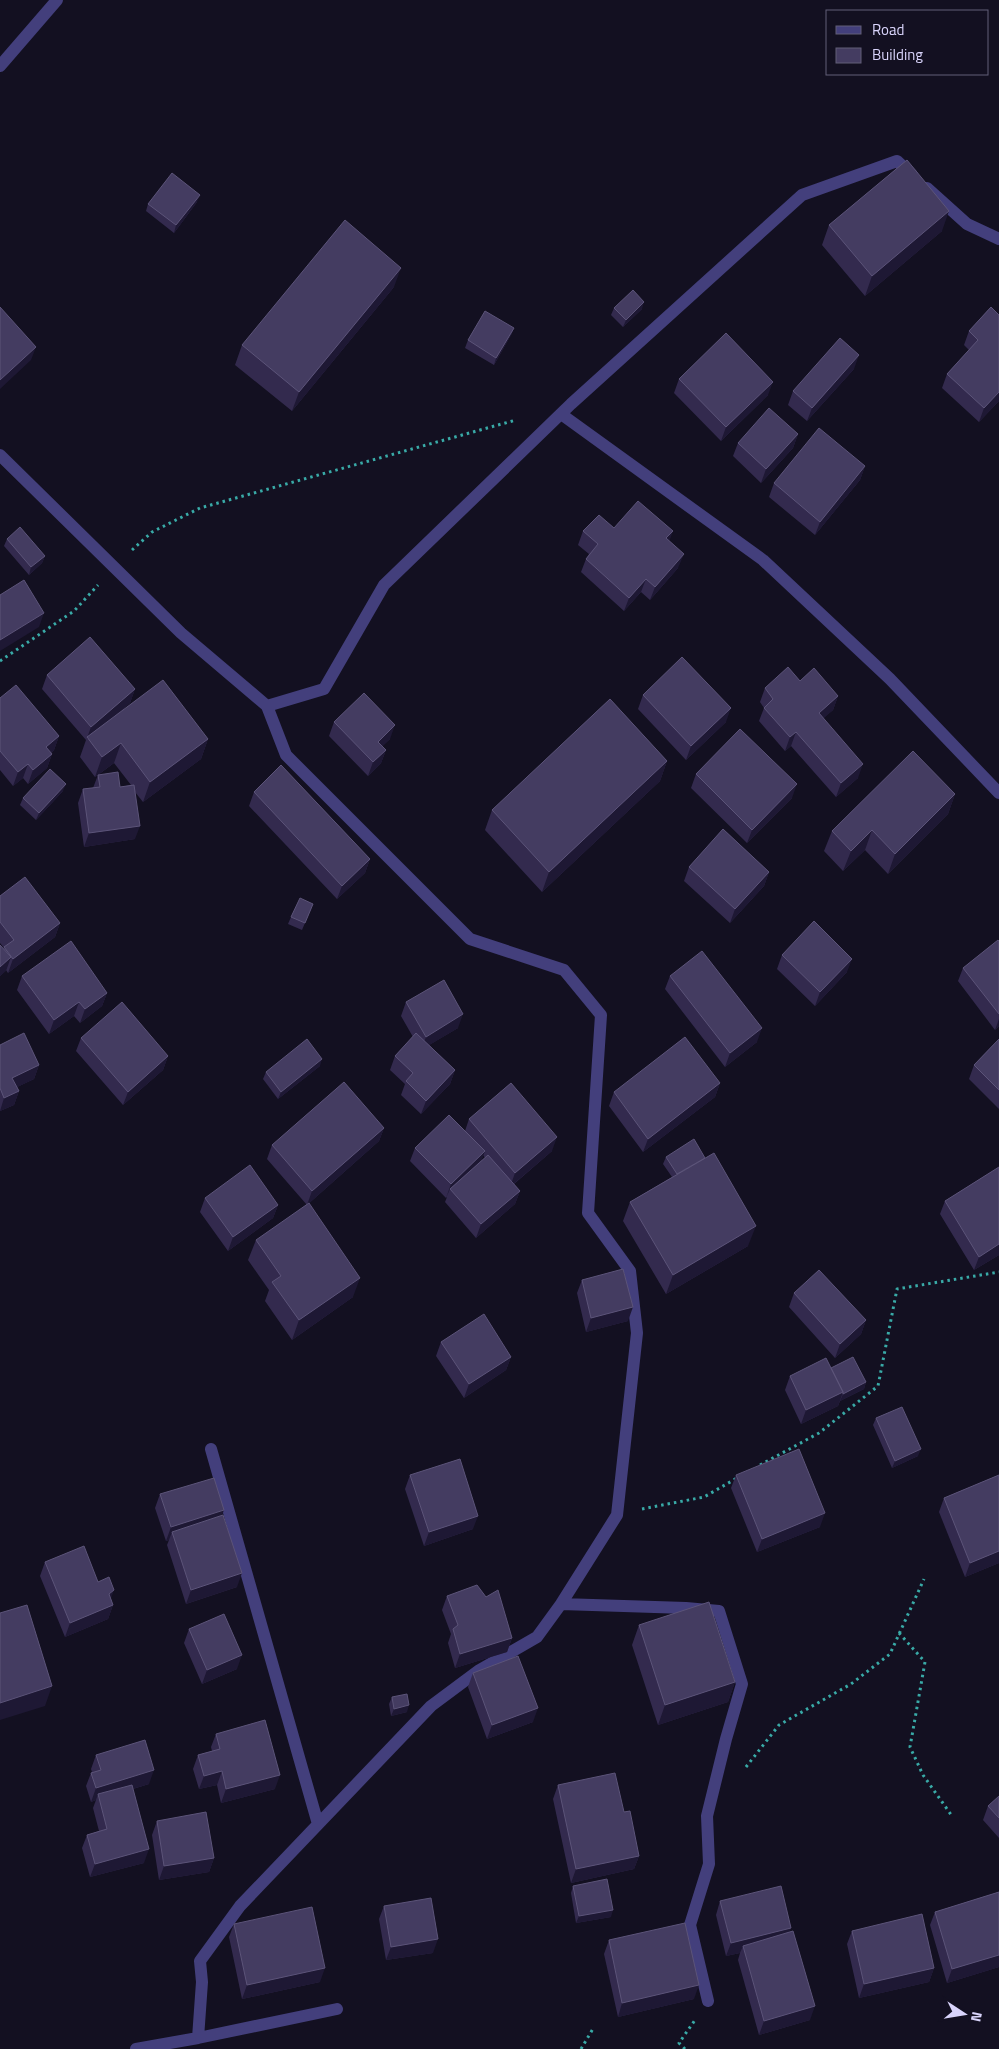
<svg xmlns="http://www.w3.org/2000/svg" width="999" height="2049" font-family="'Titillium Web',sans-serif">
  <rect width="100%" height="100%" fill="#131021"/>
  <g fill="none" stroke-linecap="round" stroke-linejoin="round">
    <!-- path -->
    <path stroke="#39aaa7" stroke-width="3" stroke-dasharray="2.5 4" stroke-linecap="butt" d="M132 550 152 532 200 508 516 420
      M0 661 74 611 98 585
      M760 1465 819 1433 878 1386 897 1289 999 1272
      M642 1509 704 1497 737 1478
      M899 1633 925 1662 910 1747 923 1775 952 1816
      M746 1767 779 1725 851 1684 890 1654 924 1579
      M581 2049 594 2027
      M685 2049 679 2043 695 2020"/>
    <!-- minor -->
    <path stroke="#433f7c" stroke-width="12" d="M0 66 57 0
      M927 188 967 224 999 239
      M561 414 763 560 890 679 999 793
      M0 455 181 633 267 706 324 689 384 585 571 404 802 195 897 161 912 175
      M211 1449 318 1824
      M561 1604 686 1608 719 1611 742 1684 726 1739 707 1816 709 1864 690 1925 708 2001
      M198 2038 337 2009
      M136 2049 198 2038 202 1982 200 1961 240 1906 431 1706 478 1671 537 1637 561 1604 617 1515 637 1333 630 1271 588 1213 601 1015 564 970 470 939 286 755 267 706"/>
  </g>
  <!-- wall -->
  <path fill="#332a4e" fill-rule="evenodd" d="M197 202 174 233 146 211 148 204Z
    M829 225 942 231 865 296 822 245Z
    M394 287 292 411 235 365 242 345Z
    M991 307 999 401 979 422 942 388 947 374 969 350 964 345 969 331Z
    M614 308 642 309 623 327 611 315Z
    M514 328 511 335 494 365 465 348 468 340Z
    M854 369 807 421 788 405 793 391Z
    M679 379 768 395 721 441 674 393Z
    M798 434 793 448 761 483 733 456 738 443Z
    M865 466 860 480 815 535 769 497 774 483Z
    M614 528 669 541 678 568 650 600 641 592 624 611 581 572 586 559 589 554 578 545 583 531Z
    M7 539 45 556 42 563 29 575 4 546Z
    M47 675 135 689 130 703 112 719 208 739 201 759 143 802 135 792V839L84 847 78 803 83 789 93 788 98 775 95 777 80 757 86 740 42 689ZM114 763 131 785 120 787 98 775Z
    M800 681 838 696 833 710 823 718 858 778 836 797 791 746 785 751 759 721 764 708 760 702 765 688Z
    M643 695 726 722 686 760 638 709Z
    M0 698 59 736 54 750 51 753 52 754 47 768 28 784 23 778 13 786 0 770Z
    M334 722 390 739 382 746 386 750 381 763 368 776 329 736Z
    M667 761 660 781 542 892 485 830 492 810Z
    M696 774 792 798 747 843 691 788Z
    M63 791 36 820 20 805 23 798Z
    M254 792 370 859 365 873 337 899 249 806Z
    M955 794 948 814 888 874 865 850 843 871 824 851 832 831Z
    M689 867 769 872 764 886 730 923 684 881Z
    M0 896 60 923 55 937 8 973 6 970 0 976V945L3 949 4 948 0 943Z
    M313 904 302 930 288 924 291 917Z
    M999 941V1026L995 1030 958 981 963 968Z
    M782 955 847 972 815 1006 777 969Z
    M22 976 107 993 102 1006 80 1023 74 1016 49 1034 17 990Z
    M670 976 757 1042 725 1067 665 989Z
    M406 1002 458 1028 429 1045 455 1070 450 1084 421 1114 401 1095 405 1084 390 1070 395 1056 413 1037 401 1016Z
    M81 1038 168 1056 163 1070 123 1105 76 1051Z
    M999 1039V1109L969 1079 974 1065Z
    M0 1045 39 1065 34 1079 17 1087 19 1091 14 1105 0 1111Z
    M320 1066 278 1099 263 1079 266 1072Z
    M720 1083 715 1097 643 1152 609 1106 614 1092Z
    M469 1119 552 1151 514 1184 520 1191 515 1204 476 1238 445 1202 447 1197 446 1198 410 1161 415 1148 465 1131ZM483 1155 485 1158 481 1162Z
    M384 1128 379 1141 307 1205 267 1159 272 1145Z
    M666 1157 748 1246 666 1294 623 1221 630 1202 672 1177 663 1164Z
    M999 1167V1255L974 1270 940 1214 945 1201Z
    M205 1198 278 1205 273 1218 228 1251 200 1212Z
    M256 1240 353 1297 292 1340 265 1301 269 1290 248 1260Z
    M582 1280 628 1321 586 1332 577 1293Z
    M794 1293 866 1320 861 1334 835 1358 789 1307Z
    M441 1342 511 1357 506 1370 464 1398 436 1356Z
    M831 1368 866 1382 864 1389 840 1401 838 1406 801 1424 785 1390 790 1376Z
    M876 1418 918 1456 892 1468 873 1425Z
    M410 1475 473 1529 424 1546 405 1489Z
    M736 1475 820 1527 757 1552 731 1488Z
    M999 1475V1563L965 1577 939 1512 944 1498Z
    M160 1494 222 1515 237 1587 186 1604 167 1545 169 1540 166 1541 155 1508Z
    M45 1562 98 1582 111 1599 113 1605 108 1619 65 1637 40 1576Z
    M447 1596 512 1638 507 1652 455 1668 448 1643 451 1634 442 1610Z
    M639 1625 735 1682 728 1702 658 1725 632 1645Z
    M189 1629 237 1669 202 1684 184 1643Z
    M473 1673 533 1722 487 1739 468 1687Z
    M392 1697 407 1712 391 1716 389 1704Z
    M216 1734 275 1789 221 1803 217 1785 199 1789 193 1769 198 1755 212 1751 211 1747Z
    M96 1755 149 1784 133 1789 144 1863 90 1877 82 1848 87 1835 99 1831 93 1808 96 1800 91 1802 86 1786 91 1773 92 1772 91 1769Z
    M558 1785 624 1812 639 1856 634 1869 571 1883 553 1799Z
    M999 1796V1838L983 1820 988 1806Z
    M157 1821 214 1858 209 1872 159 1880 152 1835Z
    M573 1886 611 1917 576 1923 571 1893Z
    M999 1892V1967L947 1983 930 1925 935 1912Z
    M720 1901 789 1932 810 2020 759 2035 738 1960 740 1953 726 1956 716 1915Z
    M384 1906 433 1953 386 1960 379 1919Z
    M234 1924 320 1982 242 1999 229 1937Z
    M852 1931 934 1968 929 1982 859 1998 847 1944Z
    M609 1940 694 1999 618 2017 604 1954Z"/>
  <!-- shaded-wall -->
  <path fill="#1e1834" d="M200 195 197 202 174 233 176 225Z
    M949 211 942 231 865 296 872 276Z
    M401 268 394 287 292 411 299 392Z
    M644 302 642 309 623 327 626 320Z
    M514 328 511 335 494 365 496 358Z
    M36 347 31 360 0 389V380Z
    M859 355 854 369 807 421 812 408Z
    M773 382 768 395 721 441 726 427Z
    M999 392V401L979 422 984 408Z
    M798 434 793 448 761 483 766 469Z
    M865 466 860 480 815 535 820 522Z
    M673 531 668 545 666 538Z
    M684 554 678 568 650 600 655 587Z
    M45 556 42 563 29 575 31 567Z
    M646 579 641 592 624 611 629 598Z
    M44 613 39 627 0 651V640Z
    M135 689 130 703 88 739 87 738 91 727Z
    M838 696 833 710 814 727 819 713Z
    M731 708 726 722 686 760 691 746Z
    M395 725 390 739 373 756 378 742Z
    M796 732 791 746 785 751 790 737Z
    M59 736 54 750 41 761 46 747Z
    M208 739 201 759 143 802 150 782Z
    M121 743 114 763 95 777 102 757Z
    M386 750 381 763 368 776 373 762Z
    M52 754 47 768 28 784 33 770Z
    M667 761 660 781 542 892 549 872Z
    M28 764 23 778 13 786 18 772Z
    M863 764 858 778 836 797 841 783Z
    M66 784 63 791 36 820 39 813Z
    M797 784 792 798 747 843 752 830Z
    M955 794 948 814 888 874 895 854Z
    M140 826 135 839 84 847 89 833Z
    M872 830 865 850 843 871 851 851Z
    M370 859 365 873 337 899 342 886Z
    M769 872 764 886 730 923 735 909Z
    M60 923 55 937 8 973 13 959Z
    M11 957 6 971 0 976V967Z
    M852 959 847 972 815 1006 820 992Z
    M107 993 102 1006 80 1023 85 1009Z
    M79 1002 74 1016 49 1034 54 1020Z
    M463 1014 458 1028 421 1050 426 1037Z
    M999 1019V1026L995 1030Z
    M762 1028 757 1042 725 1067 730 1053Z
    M168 1056 163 1070 123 1105 128 1092Z
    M322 1059 320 1066 278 1099 281 1092Z
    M39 1065 34 1079 7 1092 12 1078Z
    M455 1070 450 1084 421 1114 426 1101Z
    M720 1083 715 1097 643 1152 648 1139Z
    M19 1091 14 1105 0 1111 4 1098Z
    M384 1128 379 1141 307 1205 312 1191Z
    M557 1137 552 1151 510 1187 515 1173Z
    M485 1151 480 1165 450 1189 446 1198 451 1184Z
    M520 1191 515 1204 476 1238 481 1224Z
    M278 1205 273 1218 228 1251 233 1237Z
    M756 1226 748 1246 666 1294 673 1275Z
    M999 1244V1255L974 1270 979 1257Z
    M360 1278 353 1297 292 1340 299 1320Z
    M633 1307 628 1321 586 1332 591 1318Z
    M866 1320 861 1334 835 1358 840 1344Z
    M511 1357 506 1370 464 1398 469 1384Z
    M866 1382 864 1389 840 1401 843 1394Z
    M843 1392 838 1406 801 1424 806 1410Z
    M921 1449 918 1456 892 1468 895 1461Z
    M224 1510 219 1524 172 1532 169 1540 166 1541 171 1527Z
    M825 1513 820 1527 757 1552 762 1539Z
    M478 1516 473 1529 424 1546 429 1532Z
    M999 1551V1563L965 1577 970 1563Z
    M242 1573 237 1587 186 1604 191 1590Z
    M114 1590 109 1604V1594Z
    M113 1605 108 1619 65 1637 70 1623Z
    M512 1638 507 1652 455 1668 460 1654Z
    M242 1655 237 1669 202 1684 207 1670Z
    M735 1682 728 1702 658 1725 665 1705Z
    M52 1686 45 1706 0 1720V1703Z
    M409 1705 407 1712 391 1716 394 1709Z
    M538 1708 533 1722 487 1739 492 1725Z
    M154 1770 149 1784 99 1799 98 1794 96 1800 91 1802 96 1788Z
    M222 1771 217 1785 199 1789 204 1776Z
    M280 1775 275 1789 221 1803 226 1789Z
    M149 1849 144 1863 90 1877 95 1864Z
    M639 1856 634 1869 571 1883 576 1869Z
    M214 1858 209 1872 159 1880 164 1866Z
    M613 1910 611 1917 576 1923 579 1916Z
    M791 1928 786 1942 743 1946 740 1953 726 1956 731 1943Z
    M438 1939 433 1953 386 1960 391 1947Z
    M999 1955V1967L947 1983 952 1969Z
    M325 1968 320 1982 242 1999 247 1985Z
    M934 1968 929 1982 859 1998 864 1984Z
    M699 1985 694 1999 618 2017 622 2003Z
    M815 2006 810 2020 759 2035 764 2021Z"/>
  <!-- building -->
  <path fill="#443c61" stroke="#5c5479" d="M907 160 949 211 872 276 829 225Z
    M172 173 200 195 176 225 148 204Z
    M345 220 401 268 299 392 242 345Z
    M633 290 644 302 626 320 614 308Z
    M0 307 36 347 0 380Z
    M991 307 999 315V392L984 408 947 374 978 340 969 331Z
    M485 311 514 328 496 358 468 340Z
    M726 333 773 382 726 427 679 379Z
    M840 338 859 355 812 408 793 391Z
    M769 408 798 434 766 469 738 443Z
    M819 428 865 466 820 522 774 483Z
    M638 501 673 531 666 538 684 554 655 587 646 579 629 598 586 559 598 544 583 531 599 515 614 528Z
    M20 527 45 556 31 567 7 539Z
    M24 580 44 613 0 640V595Z
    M90 637 135 689 91 727 47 675Z
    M682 657 731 708 691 746 643 695Z
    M788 667 800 681 814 668 838 696 819 713 863 764 841 783 796 732 790 737 764 708 773 699 765 688Z
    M163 680 208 739 150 782 121 743 102 757 87 737Z
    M16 685 59 736 46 747 52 754 33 770 28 764 18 772 0 751V698Z
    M364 693 395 725 378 742 386 750 373 762 334 722Z
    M610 699 667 761 549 872 492 810Z
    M740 729 797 784 752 830 696 774Z
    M913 751 955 794 895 854 872 830 851 851 832 831Z
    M281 765 370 859 342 886 254 792Z
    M50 769 66 784 39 813 23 798Z
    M118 772 120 787 134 785 140 826 89 833 83 789 100 787 98 775Z
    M723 829 769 872 735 909 689 867Z
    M25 877 60 923 13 959 4 947 14 940 0 922V896Z
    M300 898 313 904 305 923 291 917Z
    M814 921 852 959 820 992 782 955Z
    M998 940 999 941V1014L963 968Z
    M71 941 107 993 85 1009 79 1002 54 1020 22 976Z
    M0 945 11 957 0 967Z
    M702 951 762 1028 730 1053 670 976Z
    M444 980 463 1014 426 1037 406 1002Z
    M122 1002 168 1056 128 1092 81 1038Z
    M24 1033 39 1065 12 1078 19 1091 4 1098 0 1088V1045Z
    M416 1033 455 1070 426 1101 406 1081 413 1073 395 1056Z
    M685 1037 720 1083 648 1139 614 1092Z
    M307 1039 322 1059 281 1092 266 1072Z
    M999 1039V1090L974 1065Z
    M344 1082 384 1128 312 1191 272 1145Z
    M511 1083 557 1137 515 1173 469 1119Z
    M449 1115 485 1151 451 1184 415 1148Z
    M694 1139 705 1158 677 1174 666 1157Z
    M714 1153 756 1226 673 1275 630 1202Z
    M488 1155 520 1191 481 1224 450 1189Z
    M250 1165 278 1205 233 1237 205 1198Z
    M999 1167V1244L979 1257 945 1201Z
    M309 1203 360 1278 299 1320 272 1282 281 1276 256 1240Z
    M623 1269 633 1307 591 1318 582 1280Z
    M819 1270 866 1320 840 1344 794 1293Z
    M484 1314 511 1357 469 1384 441 1342Z
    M853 1357 866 1382 843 1394V1392L831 1368Z
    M826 1358 843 1392 806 1410 790 1376Z
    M902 1407 921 1449 895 1461 876 1418Z
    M799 1449 825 1513 762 1539 736 1475Z
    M460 1459 478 1516 429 1532 410 1475Z
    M999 1475V1551L970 1563 944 1498Z
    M214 1478 224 1510 171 1527 160 1494Z
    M223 1515 242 1573 191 1590 172 1532Z
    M84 1546 98 1582 109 1577 114 1590 109 1594 113 1605 70 1623 45 1562Z
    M477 1585 486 1597 498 1590 512 1638 460 1654 453 1629 458 1625 447 1596Z
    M709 1602 735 1682 665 1705 639 1625Z
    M27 1605 52 1686 0 1703V1613Z
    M224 1614 242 1655 207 1670 189 1629Z
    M518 1656 538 1708 492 1725 473 1673Z
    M407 1694 409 1705 394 1709 392 1697Z
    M265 1720 280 1775 226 1789 222 1771 204 1776 198 1755 220 1749 216 1734Z
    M145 1740 154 1770 96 1788 91 1773 101 1770 96 1755Z
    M615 1773 624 1812 630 1811 639 1856 576 1869 558 1785Z
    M132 1785 149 1849 95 1864 87 1835 107 1829 98 1794Z
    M999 1796V1818L988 1806Z
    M206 1812 214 1858 164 1866 157 1821Z
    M607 1879 613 1910 579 1916 573 1886Z
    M781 1886 791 1928 731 1943 720 1901Z
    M999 1892V1955L952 1969 935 1912Z
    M431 1898 438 1939 391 1947 384 1906Z
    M312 1907 325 1968 247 1985 234 1924Z
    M922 1914 934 1968 864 1984 852 1931Z
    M685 1923 699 1985 622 2003 609 1940Z
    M793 1931 815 2006 764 2021 743 1946Z"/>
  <!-- legend -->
  <rect x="826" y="10" width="162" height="65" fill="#131021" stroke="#625e78"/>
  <rect x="836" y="26" width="25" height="8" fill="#433f7c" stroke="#625e78"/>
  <text x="872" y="35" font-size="15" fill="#d9d4fb">Road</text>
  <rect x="836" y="48" width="25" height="15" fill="#443c61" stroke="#625e78"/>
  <text x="872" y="60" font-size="15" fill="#d9d4fb">Building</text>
  <!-- north arrow -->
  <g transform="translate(964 2014) rotate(102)" stroke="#131021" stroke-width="4" paint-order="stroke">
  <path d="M0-4L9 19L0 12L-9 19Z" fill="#d9d4fb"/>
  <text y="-8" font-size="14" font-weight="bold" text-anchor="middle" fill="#d9d4fb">N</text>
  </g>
</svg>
